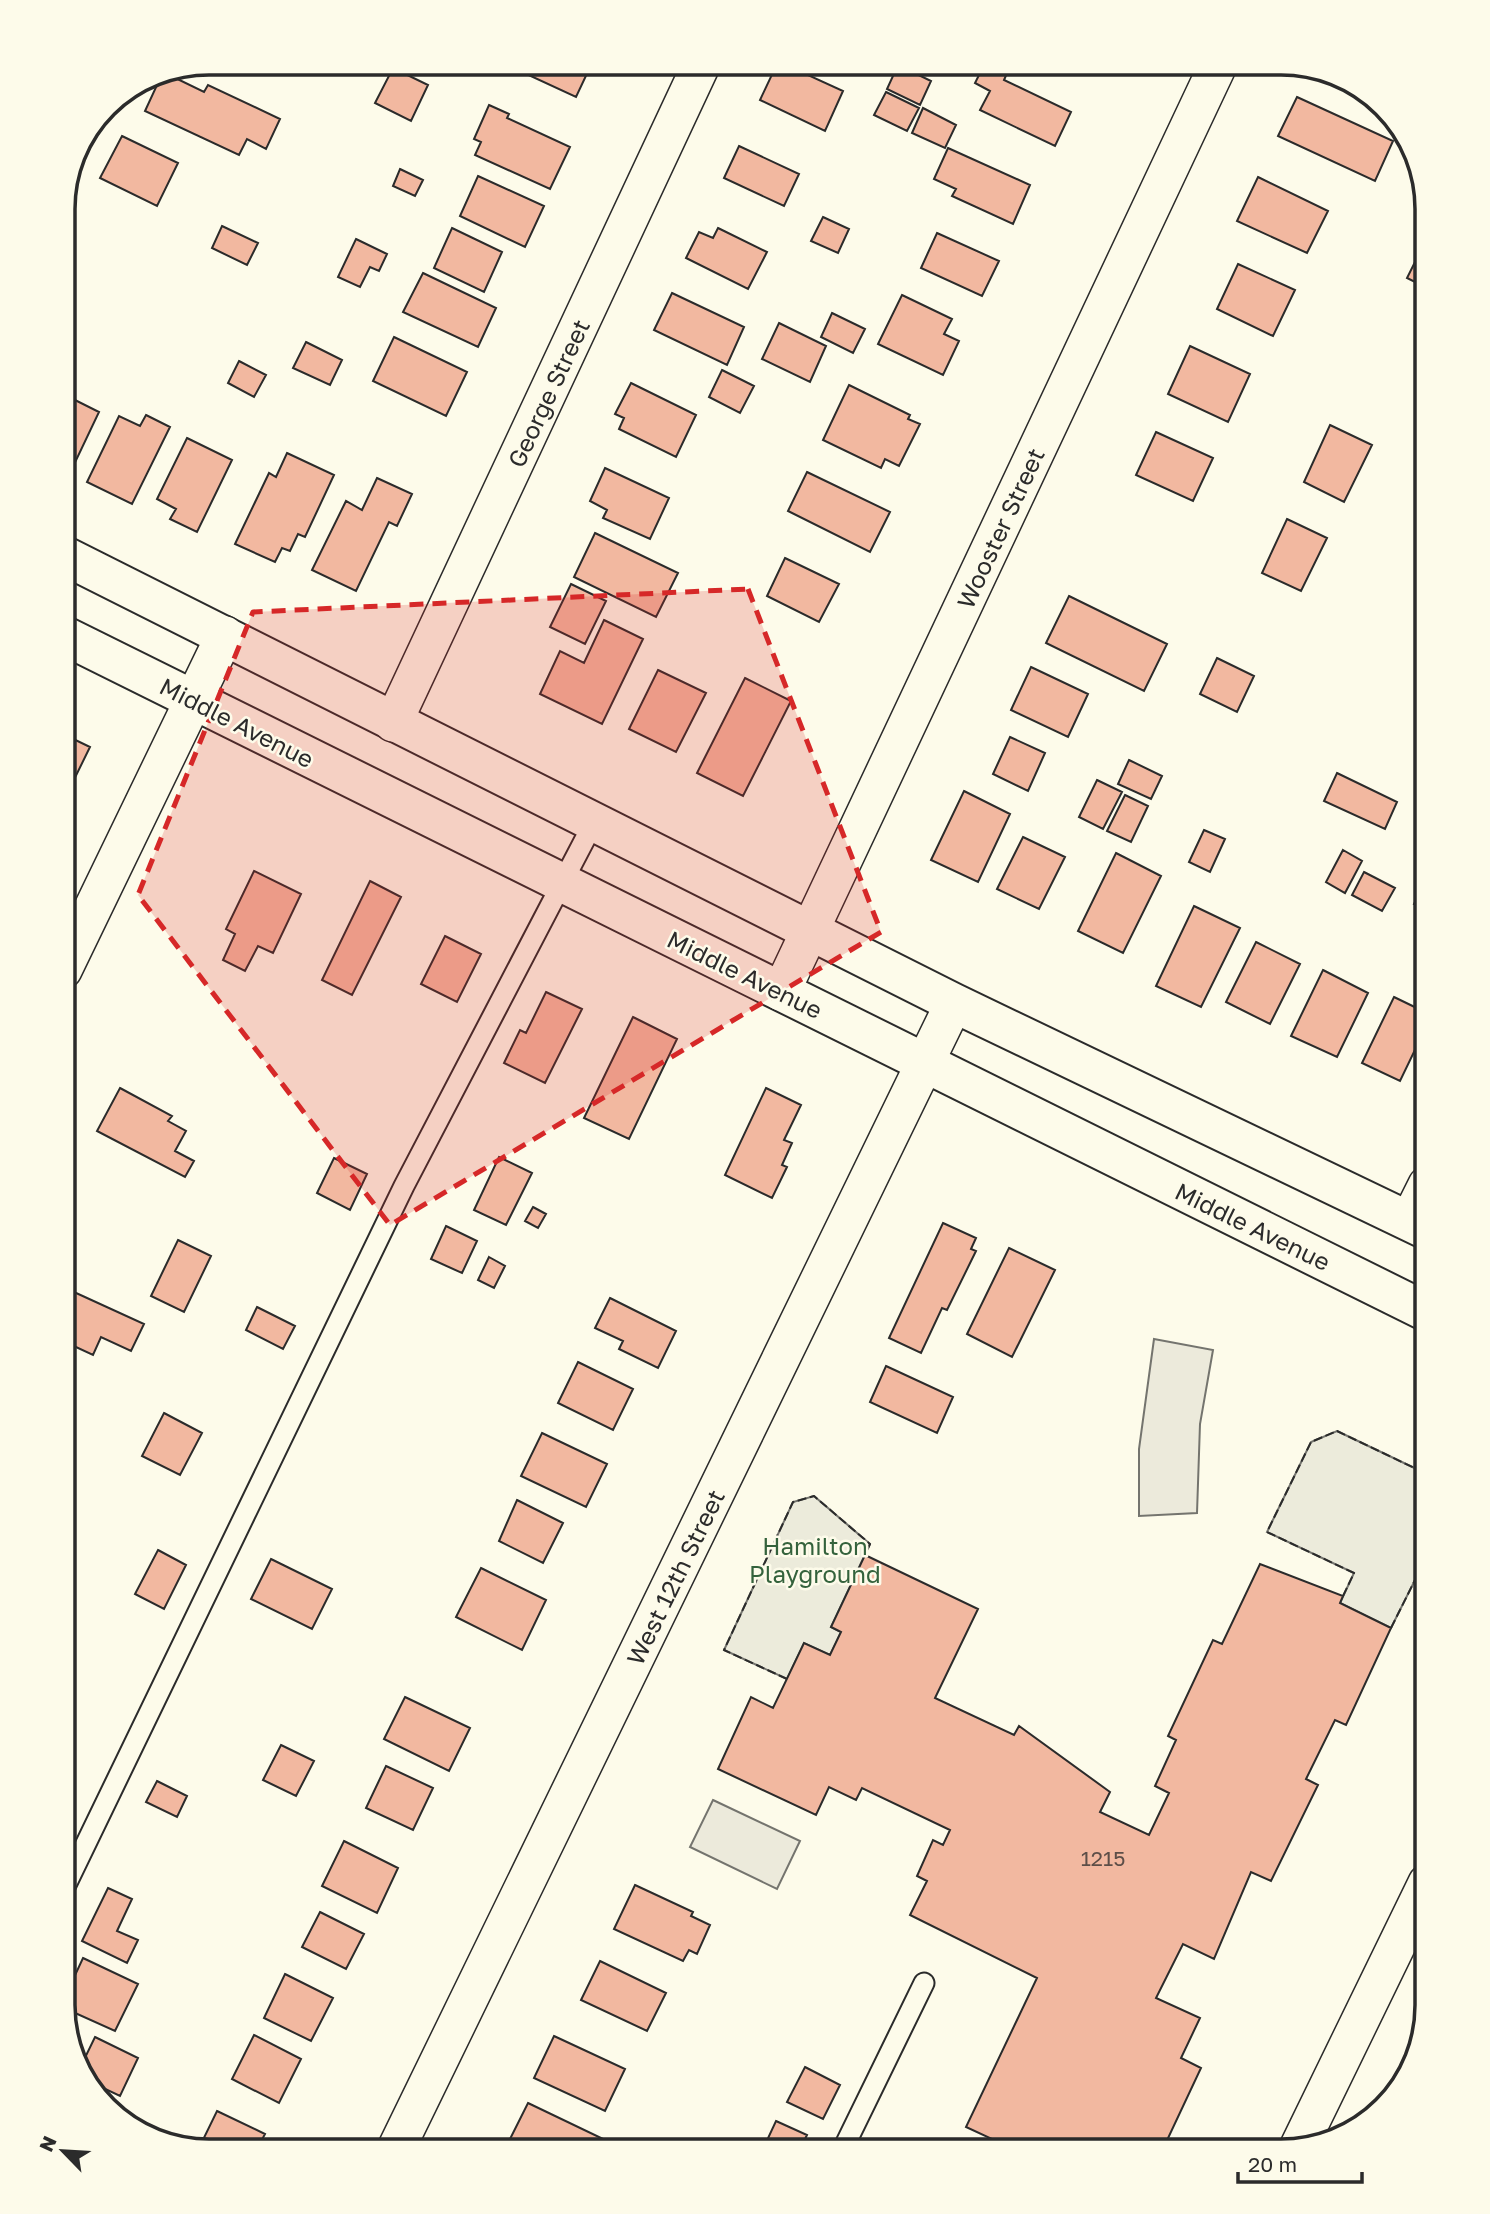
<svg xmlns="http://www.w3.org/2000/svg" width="1490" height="2214" font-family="'Golos Text',sans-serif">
  <rect width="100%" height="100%" fill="#fdfbea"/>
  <!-- green -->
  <path fill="#ecebdb" stroke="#74746e" stroke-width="2" d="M1337 1431 1427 1474V1556L1391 1628 1340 1603 1354 1573 1267 1532 1311 1442Z
    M814 1496 870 1544 831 1627 841 1632 830 1655 804 1643 787 1679 724 1650 793 1502Z"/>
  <!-- parking -->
  <path fill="#eceadb" stroke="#74746e" stroke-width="2" d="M1154 1339 1213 1350 1200 1424 1197 1513 1139 1516V1449Z
    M713 1800 800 1841 777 1889 690 1847Z"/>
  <!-- building -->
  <path fill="#f2b8a0" stroke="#2b2b2b" stroke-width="2" d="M526 63H592L576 97 522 72Z
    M985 63 1008 71 1004 80 1071 112 1055 146 980 110 990 91 975 83Z
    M898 65 931 81 920 105 887 89Z
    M776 66 793 74 795 69 843 91 825 131 760 100Z
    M393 68 428 85 411 121 375 103Z
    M163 72 204 92 208 85 280 119 266 149 247 139 239 155 145 111Z
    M886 92 919 108 907 131 874 115Z
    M1297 97 1393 141 1375 181 1278 136Z
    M489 105 509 114 507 118 570 147 550 189 475 155 481 142 474 139Z
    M923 108 956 125 945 148 912 133Z
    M122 136 178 163 157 206 100 178Z
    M739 146 799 174 784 206 724 178Z
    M948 148 1030 185 1013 224 952 196 956 189 934 179Z
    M400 169 423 180 415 196 393 186Z
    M478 176 544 206 525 247 460 216Z
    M1258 177 1328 211 1307 253 1237 221Z
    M823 217 849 229 838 253 811 241Z
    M222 226 258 243 247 265 212 248Z
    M452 228 502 252 484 292 434 268Z
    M718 228 767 252 748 289 686 258 699 232 713 238Z
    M937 233 999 261 982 296 921 268Z
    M1427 238V288L1407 278Z
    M356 239 387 254 379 271 370 267 360 287 338 277Z
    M1238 264 1295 290 1273 336 1217 309Z
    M423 273 496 308 478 347 403 312Z
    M672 293 744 327 727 365 654 330Z
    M902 295 952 319 944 334 959 341 943 375 878 344Z
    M832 313 865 329 853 353 821 337Z
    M779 323 826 346 810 382 762 359Z
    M394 337 467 372 446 416 373 381Z
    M306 342 342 360 330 385 293 368Z
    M1190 346 1250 374 1228 422 1168 394Z
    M239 361 266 375 254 397 228 383Z
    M722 370 754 386 740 413 709 397Z
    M631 383 696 415 676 457 619 429 624 418 615 414Z
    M849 385 910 415 908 419 920 424 899 466 885 459 881 468 823 440Z
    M63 394 99 412 70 473 63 470Z
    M146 415 170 427 132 504 87 482 119 416 140 426Z
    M1330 425 1372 445 1344 502 1304 482Z
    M1156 432 1213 458 1193 501 1136 475Z
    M187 438 232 460 197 532 170 519 176 509 157 499Z
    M287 453 334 475 305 537 298 534 290 551 282 548 275 562 235 544 269 473 276 477Z
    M605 468 669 498 650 539 603 518 607 510 590 501Z
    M807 472 890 512 870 552 788 511Z
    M377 478 412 494 397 526 389 522 356 591 312 570 346 501 362 510Z
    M1287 519 1327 538 1301 591 1262 573Z
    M595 533 678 573 656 617 574 577Z
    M785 558 839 584 819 622 767 596Z
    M1427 578V600L1418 595Z
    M571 584 606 601 585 644 550 627Z
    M1069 596 1167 644 1144 691 1046 643Z
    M604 620 643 639 602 724 540 694 560 651 584 663Z
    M1217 658 1254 676 1237 712 1200 694Z
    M1031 667 1088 694 1068 737 1011 710Z
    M658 670 706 693 676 752 629 729Z
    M745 678 791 701 743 796 697 773Z
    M63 734 90 747 63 802Z
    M1010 737 1045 753 1028 791 993 774Z
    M1129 760 1162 776 1151 799 1118 784Z
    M1337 773 1397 802 1385 829 1324 801Z
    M1097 780 1122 792 1103 829 1079 817Z
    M964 791 1010 814 978 882 931 860Z
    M1125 795 1148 806 1131 842 1107 831Z
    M1204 830 1225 839 1210 872 1189 862Z
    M1023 837 1065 857 1039 909 997 889Z
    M1343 850 1362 861 1345 893 1326 882Z
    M1116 853 1161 876 1123 953 1078 931Z
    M254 871 301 894 273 953 258 946 245 971 223 960 235 934 226 929Z
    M1364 872 1395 888 1382 911 1352 895Z
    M1427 877V910L1414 904Z
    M370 881 401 897 352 995 322 980Z
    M1194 906 1240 928 1201 1007 1156 986Z
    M445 936 481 954 457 1002 421 984Z
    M1256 942 1300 964 1270 1024 1226 1002Z
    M1323 970 1368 993 1337 1057 1291 1036Z
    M546 992 582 1009 545 1083 504 1063 520 1030 526 1033Z
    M1394 997 1427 1013V1025L1400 1081 1362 1063Z
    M633 1017 677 1039 629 1139 584 1118Z
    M120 1088 172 1116 168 1121 186 1131 175 1151 194 1161 185 1177 97 1131Z
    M766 1088 801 1105 784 1140 792 1143 782 1165 787 1167 772 1198 725 1175Z
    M499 1157 532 1173 506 1225 474 1210Z
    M334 1158 367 1174 350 1210 317 1193Z
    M533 1207 546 1214 538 1228 525 1221Z
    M943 1223 976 1238 971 1249 976 1251 947 1310 942 1308 921 1353 889 1338Z
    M446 1226 477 1241 462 1273 431 1259Z
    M178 1240 211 1256 184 1312 151 1296Z
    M1009 1248 1055 1270 1012 1357 967 1334Z
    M489 1257 505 1266 494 1288 478 1280Z
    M63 1287 144 1324 131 1351 101 1337 93 1355 63 1341Z
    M610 1298 676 1331 658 1368 619 1349 623 1341 595 1328Z
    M257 1307 295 1326 283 1349 246 1330Z
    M63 1362 70 1366 63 1380Z
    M578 1362 633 1389 613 1430 558 1403Z
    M886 1366 953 1397 937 1433 870 1402Z
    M164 1413 202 1433 180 1475 142 1456Z
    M542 1433 607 1464 586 1507 521 1476Z
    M517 1500 563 1523 543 1563 499 1541Z
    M158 1550 186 1565 164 1609 135 1594Z
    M865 1555 978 1609 935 1698 1014 1735 1019 1726 1110 1792 1100 1812 1149 1835 1169 1793 1155 1786 1176 1740 1168 1736 1213 1640 1222 1644 1260 1564 1343 1596 1340 1603 1391 1628 1346 1725 1335 1720 1306 1779 1318 1785 1271 1881 1251 1872 1214 1959 1183 1944 1156 1998 1200 2018 1181 2058 1201 2068 1162 2151H1018L966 2127 1037 1978 910 1915 927 1881 917 1876 933 1840 943 1845 950 1830 862 1788 856 1800 829 1787 816 1815 718 1769 751 1697 773 1708 804 1643 830 1655 841 1632 831 1627Z
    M271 1559 332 1589 312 1629 251 1599Z
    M481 1568 546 1600 522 1650 456 1617Z
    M405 1697 470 1728 449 1771 384 1739Z
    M281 1745 314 1761 296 1796 263 1780Z
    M386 1766 433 1788 413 1830 366 1808Z
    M157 1781 187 1796 177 1817 146 1802Z
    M344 1841 398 1868 377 1913 322 1886Z
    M635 1885 693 1912 691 1916 710 1925 697 1954 689 1950 683 1961 614 1929Z
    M108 1888 132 1899 117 1931 138 1940 127 1963 82 1941Z
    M320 1912 364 1934 346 1969 302 1947Z
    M83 1958 138 1984 115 2031 64 2008 63 2001Z
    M600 1961 666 1993 647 2031 581 2000Z
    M285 1974 333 1998 311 2041 264 2018Z
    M254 2035 301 2059 279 2103 232 2079Z
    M554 2036 625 2069 605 2111 534 2078Z
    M95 2037 138 2058 120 2096 82 2078 80 2068Z
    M805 2067 840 2085 823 2119 787 2102Z
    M528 2103 622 2148 621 2151 505 2149Z
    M217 2111 265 2134 256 2151 198 2150Z
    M776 2121 807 2135 799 2151H762Z"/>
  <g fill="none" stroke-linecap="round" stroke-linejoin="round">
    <defs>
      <path id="service" d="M63 1891 404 1186 595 820
        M842 2151 924 1983"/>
      <path id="minor" d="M393 723 702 63
        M63 970 225 635
        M781 992 1219 63
        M1409 1221 1427 1185
        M1299 2146 1427 1883
        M395 2151 954 1003"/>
      <path id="secondary" d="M63 555 954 1003 1427 1230
        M63 635 1427 1312"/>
    </defs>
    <!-- service casing -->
    <use href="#service" stroke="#2b2b2b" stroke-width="23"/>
    <!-- minor casing -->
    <use href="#minor" stroke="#2b2b2b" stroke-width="40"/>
    <!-- secondary casing -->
    <use href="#secondary" stroke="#2b2b2b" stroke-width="42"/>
    <!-- service -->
    <use href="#service" stroke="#fdfbea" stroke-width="19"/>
    <!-- minor -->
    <use href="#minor" stroke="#fdfbea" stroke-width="37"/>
    <!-- secondary -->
    <use href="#secondary" stroke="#fdfbea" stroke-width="38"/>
    <!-- fence -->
    <path stroke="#2b2b2b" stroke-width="2" stroke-dasharray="9 3.5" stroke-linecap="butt" d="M1343 1596 1354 1573 1267 1532 1311 1442 1337 1431 1427 1474
      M1391 1628 1427 1556
      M787 1679 724 1650 793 1502 814 1496 870 1544 865 1555"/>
  </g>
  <!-- marked area -->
  <path fill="#d62828" fill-opacity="0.2" stroke="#d62828" stroke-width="5" stroke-dasharray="14 9" stroke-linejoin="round" d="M748 589 881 932 390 1225 138 895 253 612Z"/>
  <g text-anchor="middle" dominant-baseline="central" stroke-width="5" stroke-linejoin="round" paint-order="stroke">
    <!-- number labels -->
    <g font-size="21" fill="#5d4e48">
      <text x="1103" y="1858">1215</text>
    </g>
    <!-- street labels -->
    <g font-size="24" fill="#2b2b2b" stroke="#fdfbea">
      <text transform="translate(548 393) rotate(-65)">George Street</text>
      <text transform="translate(1000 528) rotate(-65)">Wooster Street</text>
      <text transform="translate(237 722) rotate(27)">Middle Avenue</text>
      <text transform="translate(745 974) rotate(26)">Middle Avenue</text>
      <text transform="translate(1253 1226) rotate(26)">Middle Avenue</text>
      <text transform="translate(675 1577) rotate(-64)">West 12th Street</text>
    </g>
    <!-- park labels -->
    <g font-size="24" fill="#34623c" stroke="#fdfbea">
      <text x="815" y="1545">Hamilton<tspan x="815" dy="28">Playground</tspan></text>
    </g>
  </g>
  <!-- crop -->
  <path d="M0 0H1490V2214H0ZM209 75H1281A134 134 0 0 1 1415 209V2005A134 134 0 0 1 1281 2139H209A134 134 0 0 1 75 2005V209A134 134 0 0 1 209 75Z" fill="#fdfbea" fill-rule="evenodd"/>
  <path fill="none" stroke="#2b2b2b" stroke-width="3.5" d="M209 75H1281A134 134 0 0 1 1415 209V2005A134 134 0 0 1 1281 2139H209A134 134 0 0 1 75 2005V209A134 134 0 0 1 209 75Z"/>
  <!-- north arrow -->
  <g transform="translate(63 2151) rotate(295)" stroke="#fdfbea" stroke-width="5" paint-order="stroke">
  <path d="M0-5L12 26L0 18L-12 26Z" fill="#2b2b2b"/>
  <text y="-10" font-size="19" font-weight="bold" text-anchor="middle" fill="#2b2b2b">N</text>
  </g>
  <!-- scale -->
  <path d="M1238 2172v10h124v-10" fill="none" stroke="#2b2b2b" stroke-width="3.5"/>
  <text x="1248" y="2172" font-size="21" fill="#2b2b2b" stroke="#fdfbea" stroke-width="5" paint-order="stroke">20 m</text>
</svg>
